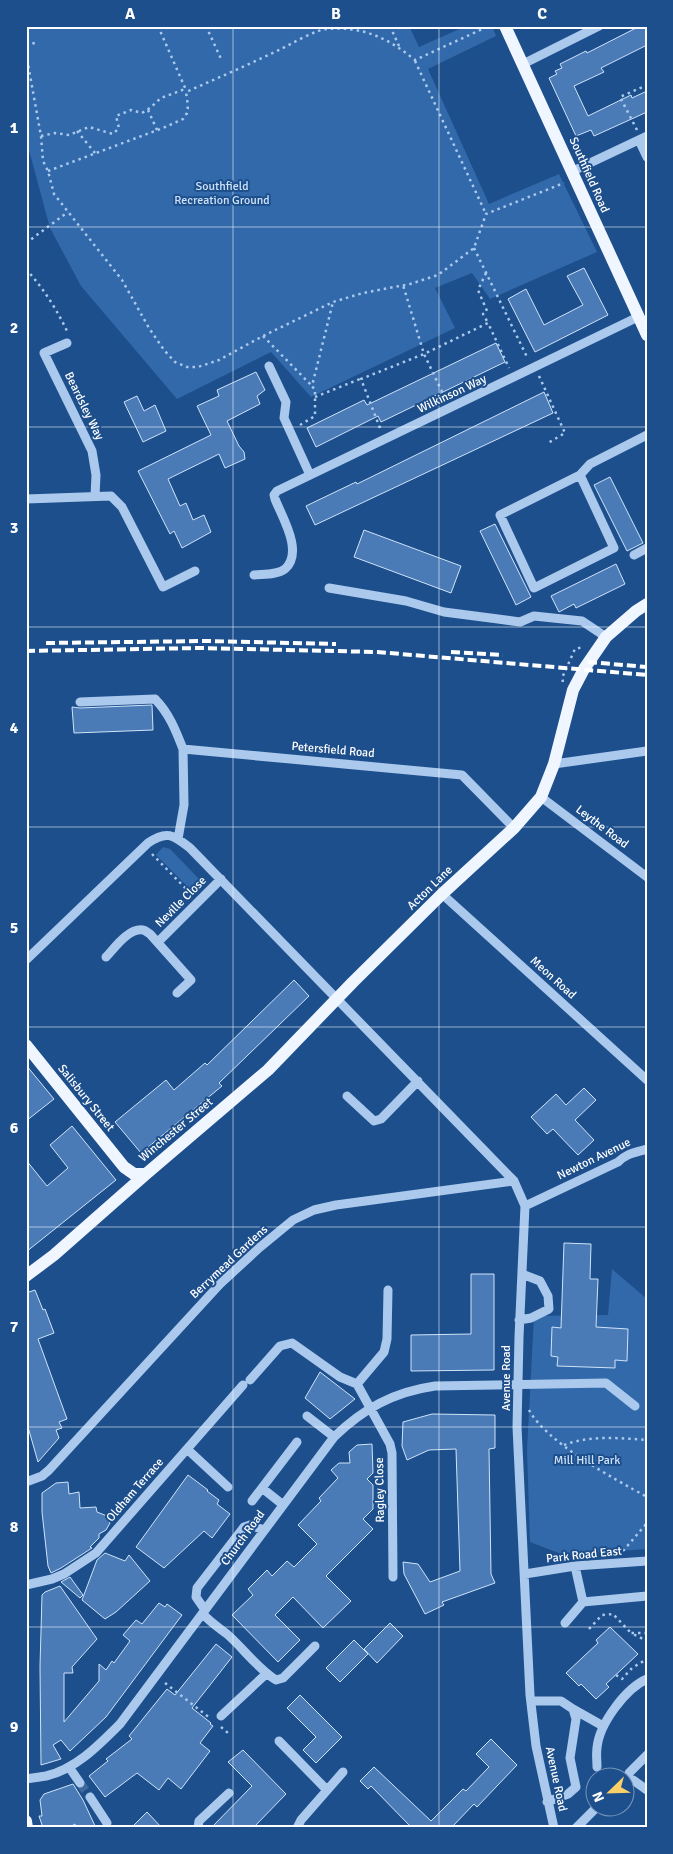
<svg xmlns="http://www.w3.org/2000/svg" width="673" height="1854" font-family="Signika,sans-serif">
  <rect width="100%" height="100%" fill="#1d4f8c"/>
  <!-- green -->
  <path fill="#3169aa" d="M26 26H409L419 47 466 26H492L496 36 428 69 489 204 559 174 597 252 490 299 472 273 435 288 455 328 311 397 271 352 177 399 81 286 50 228 26 139Z
    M163 847 170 849 201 881 193 892 156 855Z
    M612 1269 647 1299V1549L564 1555 530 1542 527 1450 534 1316 608 1315Z"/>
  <!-- building -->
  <path fill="#4a7bb6" stroke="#cfe3f9" d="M640 26H647V45L601 68 604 72 574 86 588 116 631 95 632 98 647 91V112L594 136 591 130 576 136 549 78 557 74 555 71 562 68 560 64 586 51 587 53Z
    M584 268 608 315 535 352 508 299 526 289 544 325 583 305 567 276Z
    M496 343 505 362 381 422 378 416 316 447 307 428 364 400 367 405Z
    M256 372 265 390 257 396 260 404 227 421 239 446 244 452 245 459 225 468 219 454 168 479 180 506 186 503 193 520 204 515 211 532 182 548 174 531 170 534 138 471 211 435 197 406 219 396 217 390Z
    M544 392 553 413 315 525 306 506 356 482 357 484Z
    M137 396 144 411 155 405 166 431 143 442 124 402Z
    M610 477 643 543 627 551 594 485Z
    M495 524 531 597 516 605 480 531Z
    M364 530 461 566 451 593 354 557Z
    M616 564 625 584 576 608 574 604 559 612 551 596Z
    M152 705 153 730 74 733 72 707 80 708Z
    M294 980 309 996 219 1083 222 1086 141 1153 115 1122 166 1080 174 1090 205 1063 207 1065Z
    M26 1065 54 1099 26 1121Z
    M584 1088 596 1100 575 1120 594 1140 578 1155 553 1129 547 1134 531 1117 556 1094 566 1105Z
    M72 1126 116 1180 26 1252V1160L47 1186 68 1168 50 1145Z
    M564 1243 591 1244 590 1279H598L596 1327 628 1329 627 1361 615 1360V1368L557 1366 558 1357 551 1356 552 1327 561 1328Z
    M471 1274H494V1370L411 1371V1335L471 1334Z
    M35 1290 43 1310 45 1309 54 1333 38 1339 67 1419 59 1422 62 1428 56 1430 59 1438 38 1462 26 1420V1293Z
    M320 1372 355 1399 330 1419 305 1398Z
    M432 1414 495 1415V1448L489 1449 491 1574 495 1583 442 1602 444 1605 425 1614 404 1574 403 1562 418 1564 430 1582 460 1571 456 1449 429 1450 407 1460 402 1446 403 1422Z
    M372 1444 373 1473 367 1479 373 1485V1509L363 1519 373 1529 326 1576 351 1601 323 1628 293 1597 275 1615 300 1640 278 1662 232 1615 253 1595 248 1589 267 1570 272 1576 287 1561 294 1567 317 1544 298 1525 321 1501 319 1498 338 1478 331 1470 339 1463H350L349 1452 357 1445Z
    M188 1475 208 1490 207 1491 219 1500 217 1504 230 1514 212 1538 204 1531 164 1568 136 1547Z
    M68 1482 69 1494 79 1492 80 1508 96 1507 97 1512 107 1516 110 1523 106 1530 99 1534V1538L90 1547 92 1548 61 1568 51 1573 48 1566 42 1512V1493L56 1483Z
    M105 1553 125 1561 129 1555 150 1581 116 1612 105 1619 82 1600 97 1560Z
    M70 1577 83 1595 80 1598 61 1582Z
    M60 1586 97 1639 72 1667 73 1673H64V1722L99 1681V1664L106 1670 112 1661 114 1663 130 1641 123 1635 136 1620 142 1624 159 1603 165 1607 167 1604 182 1615 106 1717 70 1751 61 1740 53 1745 61 1759 41 1765 40 1666 42 1595 45 1592Z
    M390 1623 403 1636 377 1663 364 1649Z
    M610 1627 638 1654 606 1684 609 1687 596 1699 581 1684 579 1686 566 1673 598 1643 596 1640Z
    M354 1640 368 1654 340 1682 326 1668Z
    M216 1644 232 1657 192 1708 211 1723 210 1724 213 1726 200 1743 210 1751 181 1789 168 1778 159 1790 137 1773 105 1797 89 1776 108 1761 106 1759 132 1739 129 1736 167 1689 175 1695Z
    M300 1695 342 1737 316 1763 303 1750 316 1737 287 1708Z
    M491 1739 517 1765 477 1807 474 1804 451 1828H412L371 1786 368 1789 360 1781 374 1767 431 1821 463 1789 466 1791 489 1767 476 1754Z
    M243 1750 286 1794 253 1828H211L252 1786 228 1762Z
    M73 1784 83 1800 96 1828H76L75 1824 68 1828H43L39 1816H42L40 1800 44 1794Z
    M147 1812 162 1828H131Z"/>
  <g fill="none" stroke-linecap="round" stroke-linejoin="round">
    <!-- minor-tunnel -->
    <path stroke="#3f699d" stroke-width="9" stroke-dasharray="9 4.5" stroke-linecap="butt" d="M80 1783 90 1797"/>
    <!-- path -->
    <path stroke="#aac9ed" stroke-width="2.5" stroke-dasharray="2.5 4" stroke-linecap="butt" d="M158 26 186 90
      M206 26 222 61
      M390 26 399 46
      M26 45 35 43
      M26 53 41 136 43 161 48 171 54 194 122 280 149 328 164 350 175 362 187 367H198L219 360 263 336 333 302 363 293 410 284 438 275 474 248 486 214 564 183
      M415 61 486 214
      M148 110 157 130
      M637 130 620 97 647 85
      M77 131 95 153
      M41 136 55 133 69 135 89 127 113 134 119 128 116 116 131 110 142 113 150 108 161 98 185 89
      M48 171 163 128 183 119 187 113 188 106 186 92C218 78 250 64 281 49 293 43 315 30 327 29 363 26 388 38 415 60L489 26
      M26 243 68 212
      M474 248 528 359
      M26 269C43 288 56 308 67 331
      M486 273 478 290 487 311 483 314 488 323
      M263 336 312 386
      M539 376 565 433 548 443
      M315 397 360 379
      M445 398 424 354 488 323 509 368
      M300 425 315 416V390L312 386 333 302
      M380 428 361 379 424 354 403 285
      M563 682 562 678 575 649 583 647
      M152 854 191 894
      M529 1410C547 1443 613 1478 647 1497
      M564 1445C590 1435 619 1438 647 1440
      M623 1551 647 1523
      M589 1629 602 1615 613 1614 631 1633
      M647 1633H631L647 1641
      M616 1675 622 1679 632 1668 647 1659
      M165 1683 211 1719
      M221 1727 228 1733"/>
    <!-- minor -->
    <path stroke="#aac9ed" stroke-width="9" d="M523 64 599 26
      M639 140 647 157
      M571 172 647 136
      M67 343 44 353 92 451 96 475 95 496
      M269 366 286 402 284 418 310 475
      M580 475 614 548 534 588 500 515 580 475 590 464 647 435
      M26 499 111 496 122 507 163 587 195 571
      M634 555 647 548
      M254 575C263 574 277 575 285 569 304 552 282 517 275 499L274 495 277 491 638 317
      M329 588 406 601 444 612 498 619 520 622 534 616 582 621 606 637
      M80 702 155 699C169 713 176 731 183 749
      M554 764 647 751
      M541 797 647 877
      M178 839 184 805 183 749 462 775 514 828
      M442 894 647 1080
      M158 942 221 879
      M106 957C114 949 128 928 143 930 145 930 148 933 150 934L191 980 177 993
      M26 960 148 843C167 830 173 835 190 848L514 1181 525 1206 519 1337 517 1427 530 1695 536 1746 554 1828
      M347 1096 374 1121 381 1119 418 1081
      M525 1206 618 1162C627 1153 635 1153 647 1149
      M388 1290 387 1339 384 1352 357 1384 390 1444 392 1453 393 1577
      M519 1320 531 1318 549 1309 548 1296 540 1281 522 1274
      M250 1380 280 1346 292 1343 340 1377 357 1384
      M307 1416 334 1437
      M187 1449 228 1487
      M26 1482 42 1476 49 1470 220 1284 259 1248 293 1220 314 1210 336 1205 514 1181
      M262 1488 282 1504
      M252 1501 297 1442
      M575 1566 583 1602
      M525 1574 575 1566 647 1561
      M26 1585 52 1579 64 1574 96 1553 243 1385
      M205 1610 196 1597 197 1588 244 1527 250 1525 264 1530
      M203 1614C210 1622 218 1627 227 1634 244 1649 257 1668 276 1680L283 1678 315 1646
      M565 1623 583 1602 647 1596
      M531 1701H561L573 1709 576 1719 570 1758 576 1787 568 1794 547 1802
      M573 1709 603 1726
      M221 1716 266 1674
      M279 1741 326 1789
      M69 1767 80 1783
      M597 1767C597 1761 596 1754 597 1748 599 1724 626 1688 647 1679
      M26 1779C33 1778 40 1777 46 1776 76 1769 99 1745 120 1724L334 1437C363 1409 393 1392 435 1386L606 1383 635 1406
      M626 1781 633 1780 647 1790
      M627 1781 629 1773 647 1755
      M90 1797 107 1823
      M198 1828 199 1821 229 1793
      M297 1828 301 1820 343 1772
      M576 1828 598 1806"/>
    <!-- major -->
    <path stroke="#f0f6ff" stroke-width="12" d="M505 26 647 335
      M26 1045 124 1167 134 1174H146
      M26 1276 54 1255 146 1174 268 1070 353 982 442 894 514 828 541 797 554 764 573 690 584 669 606 637 636 611 647 604
      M26 1821 27 1828"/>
    <!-- rail -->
    <path stroke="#fff" stroke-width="4" stroke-dasharray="9 4" stroke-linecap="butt" d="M46 643 208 641 336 644
      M26 651 200 648 377 652 647 675
      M451 652 503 655
      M588 662 647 667"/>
  </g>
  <!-- grid -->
  <path fill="none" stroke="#fff" stroke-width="1" stroke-opacity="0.55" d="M233 26V1828M439 26V1828M26 227H647M26 427H647M26 627H647M26 827H647M26 1027H647M26 1227H647M26 1427H647M26 1627H647"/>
  <g text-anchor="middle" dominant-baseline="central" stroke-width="4" stroke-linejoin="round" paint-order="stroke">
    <!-- street labels -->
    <g font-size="12" fill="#fff" stroke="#1d4f8c">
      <text transform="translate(589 175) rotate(66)">Southfield Road</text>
      <text transform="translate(452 394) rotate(-25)">Wilkinson Way</text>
      <text transform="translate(84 406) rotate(64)">Beardsley Way</text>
      <text transform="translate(333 750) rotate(5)">Petersfield Road</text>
      <text transform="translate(602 827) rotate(37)">Leythe Road</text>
      <text transform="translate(430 888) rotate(-44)">Acton Lane</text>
      <text transform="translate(181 902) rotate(-45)">Neville Close</text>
      <text transform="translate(553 978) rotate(42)">Meon Road</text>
      <text transform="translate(86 1098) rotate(51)">Salisbury Street</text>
      <text transform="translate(176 1130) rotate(-40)">Winchester Street</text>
      <text transform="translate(594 1159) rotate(-26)">Newton Avenue</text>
      <text transform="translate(229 1262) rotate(-43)">Berrymead Gardens</text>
      <text transform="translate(506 1378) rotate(-90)">Avenue Road</text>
      <text transform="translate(135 1490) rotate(-49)">Oldham Terrace</text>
      <text transform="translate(380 1490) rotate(-91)">Ragley Close</text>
      <text transform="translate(243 1538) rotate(-54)">Church Road</text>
      <text transform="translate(584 1555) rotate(-6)">Park Road East</text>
      <text transform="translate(556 1779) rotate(78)">Avenue Road</text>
    </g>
    <!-- park labels -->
    <g font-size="12" fill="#cfe3f9" stroke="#1d4f8c">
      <text x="222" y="186">Southfield<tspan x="222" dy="14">Recreation Ground</tspan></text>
      <text x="587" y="1460">Mill Hill Park</text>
    </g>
  </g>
  <!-- border -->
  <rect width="673" height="1854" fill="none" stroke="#1d4f8c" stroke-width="55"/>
  <!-- north arrow -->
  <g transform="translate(610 1792) rotate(247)"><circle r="24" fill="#1d4f8c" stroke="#7795ba"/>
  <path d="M0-4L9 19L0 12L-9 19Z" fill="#fcd068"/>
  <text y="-8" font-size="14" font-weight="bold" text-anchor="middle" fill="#ffffff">N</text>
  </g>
  <rect x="28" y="28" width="618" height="1798" fill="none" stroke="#fff" stroke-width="2"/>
  <g font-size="16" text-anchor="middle" font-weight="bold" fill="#fff">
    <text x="130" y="19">A</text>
    <text x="336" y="19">B</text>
    <text x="542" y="19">C</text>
    <text x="14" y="133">1</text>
    <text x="14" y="333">2</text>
    <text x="14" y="533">3</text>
    <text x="14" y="733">4</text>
    <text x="14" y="933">5</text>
    <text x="14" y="1133">6</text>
    <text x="14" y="1332">7</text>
    <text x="14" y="1532">8</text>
    <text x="14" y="1732">9</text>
  </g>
</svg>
